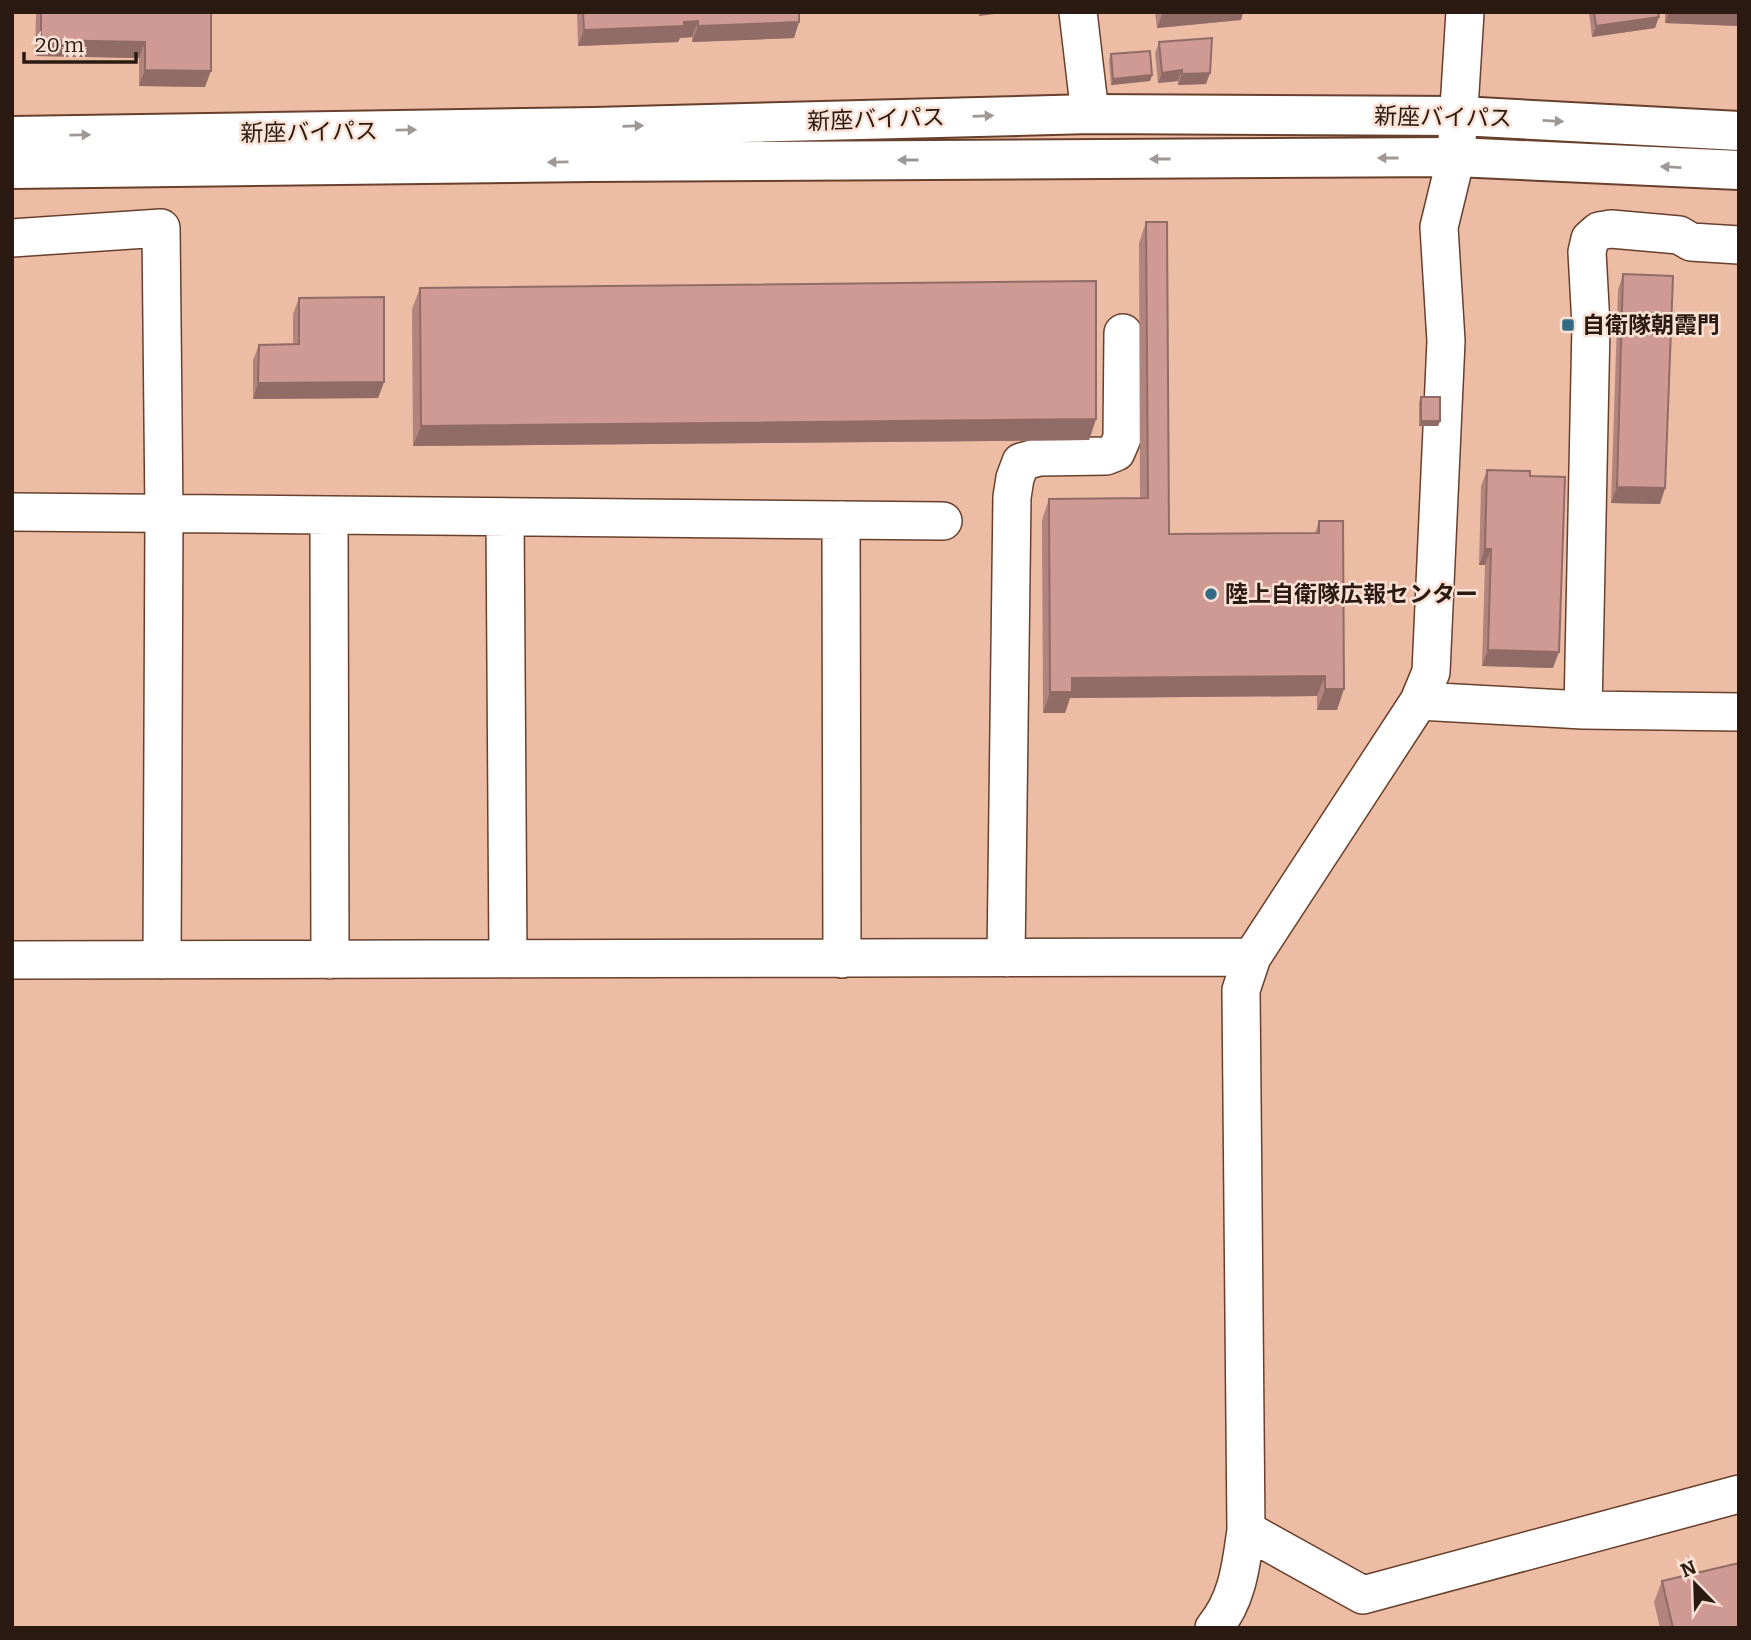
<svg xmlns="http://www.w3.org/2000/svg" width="1751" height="1640" font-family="Bitter,'Noto Sans JP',serif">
  <rect width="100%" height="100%" fill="#ecbca4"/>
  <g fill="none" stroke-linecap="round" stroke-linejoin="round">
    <defs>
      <path id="minor" d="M1078 12 1090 114
        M12 238 161 228 164 514 162 960
        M12 512 943 521
        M329 515 330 960
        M505 517 508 959
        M841 520 842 959
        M1419 701 1431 672 1446 341 1439 227 1456 157 1465 12
        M1583 710 1591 325 1587 252 1590 239 1599 231 1611 229 1679 235 1691 242 1739 245
        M1006 958 1012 497 1015 478 1021 462 1039 457 1106 456 1116 452 1122 438 1123 333
        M12 960 1252 957
        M1246 1530 1363 1595 1739 1494
        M1214 1628C1238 1599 1241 1565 1246 1530L1241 990 1252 957 1419 701 1583 710 1739 712"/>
      <path id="highway" d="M12 136 594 127 1090 114 1460 116 1739 131
        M12 169 590 162 1456 157 1739 170"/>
    </defs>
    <!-- minor casing -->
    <use href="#minor" stroke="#68402c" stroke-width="40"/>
    <!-- highway casing -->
    <use href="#highway" stroke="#68402c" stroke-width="42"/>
    <!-- minor -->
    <use href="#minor" stroke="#fff" stroke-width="37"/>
    <!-- highway -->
    <use href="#highway" stroke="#fff" stroke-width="38"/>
  </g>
  <!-- wall -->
  <path fill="#b2847e" d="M36 12H211L205 87 139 86V58L35 56Z
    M577 12H799L794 38 692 42V37L680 38 678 42 578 46Z
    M1155 12H1243L1241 20 1157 28Z
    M1589 12H1658L1655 28 1592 37Z
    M1665 12H1739V26L1665 23Z
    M1159 42 1206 84 1178 85V81L1158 83 1155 53Z
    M1111 54 1152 75 1150 81 1111 85 1109 60Z
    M1146 222 1169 534 1315 533 1319 521 1337 710H1317V696L1070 698 1065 713H1043L1042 520 1049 499 1140 498 1139 243Z
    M1623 274 1665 488 1660 504 1611 503 1618 290Z
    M420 288 1096 419 1089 440 413 446 412 309Z
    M299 298 384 382 378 398 253 399V360L259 345 293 344V314Z
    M1421 397 1440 421 1438 426H1419V402Z
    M1487 470 1553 668 1482 666 1485 565H1479L1481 486Z
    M1662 1581 1739 1628H1660L1654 1602Z"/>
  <!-- shaded-wall -->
  <path fill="#916c67" d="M980 12H1009L979 16Z
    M1163 12H1243L1241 20 1157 28Z
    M1669 12H1739V26L1665 23Z
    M1659 17 1655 28 1592 37 1596 26Z
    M698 21 692 37 680 38 678 42 578 46 584 30Z
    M799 22 794 38 692 42 698 26Z
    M41 40 145 42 139 58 35 56Z
    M145 70 211 71 205 87 139 86Z
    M1182 70 1178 81 1158 83 1162 73Z
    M1210 73 1206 84 1178 85 1182 74Z
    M1152 75 1150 81 1111 85 1113 79Z
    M384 382 378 398 253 399 258 383Z
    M1096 419 1089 440 413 446 421 426Z
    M1421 421H1440L1438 426H1419Z
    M1617 487 1665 488 1660 504 1611 503Z
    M1485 549H1491L1485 565H1479Z
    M1488 650 1559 652 1553 668 1482 666Z
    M1325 676 1317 696 1070 698 1065 713H1043L1050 692 1072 678Z
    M1325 689H1344L1337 710H1317Z"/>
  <!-- building -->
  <path fill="#cf9a93" stroke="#916c67" stroke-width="2" d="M41 12H211V71L145 70V42L41 40Z
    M583 12H799V22L698 26V21L684 22V26L584 30Z
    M1594 12H1658L1659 17 1596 26Z
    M1212 38 1210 73 1182 74V70L1162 73 1159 42Z
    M1150 51 1152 75 1113 79 1111 54Z
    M1146 222H1167L1169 534 1319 533V521H1343L1344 689H1325V676L1072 678V692H1050L1049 499 1148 498Z
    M1623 274 1673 276 1665 488 1617 487Z
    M1096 281V419L421 426 420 288Z
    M384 297V382L258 383 259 345 299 344V298Z
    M1421 397H1440V421H1421Z
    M1487 470 1530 471V476L1565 477 1559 652 1488 650 1491 549H1485Z
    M1739 1563V1628H1673L1662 1581Z"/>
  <!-- one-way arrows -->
  <defs><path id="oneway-solid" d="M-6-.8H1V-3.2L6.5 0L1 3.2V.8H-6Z" transform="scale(1.75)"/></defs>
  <g fill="#a09894">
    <use href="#oneway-solid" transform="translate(983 116) rotate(-2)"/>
    <use href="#oneway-solid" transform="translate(1553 121) rotate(3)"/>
    <use href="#oneway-solid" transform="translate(633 126) rotate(-2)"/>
    <use href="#oneway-solid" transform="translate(406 130) rotate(-1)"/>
    <use href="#oneway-solid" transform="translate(80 135) rotate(-1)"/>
    <use href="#oneway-solid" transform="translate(1388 158) rotate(180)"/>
    <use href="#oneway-solid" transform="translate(1160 159) rotate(180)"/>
    <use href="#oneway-solid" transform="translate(908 160) rotate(180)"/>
    <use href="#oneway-solid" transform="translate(558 162) rotate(179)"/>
    <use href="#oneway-solid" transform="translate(1671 167) rotate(-177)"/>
  </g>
  <!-- markers -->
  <g fill="#326d85" stroke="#fbe2d6" stroke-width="2.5">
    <rect x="1561" y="318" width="14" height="14" rx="3.5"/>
    <circle cx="1211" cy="594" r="7"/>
  </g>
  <g text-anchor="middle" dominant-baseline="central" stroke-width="5" stroke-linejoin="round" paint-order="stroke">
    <!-- street labels -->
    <g font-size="23" fill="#2b1a11" stroke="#fbe2d6">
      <text transform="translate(1443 117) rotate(1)">新座バイパス</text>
      <text transform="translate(876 119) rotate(-2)">新座バイパス</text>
      <text transform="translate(309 132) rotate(-1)">新座バイパス</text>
    </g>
    <!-- poi labels -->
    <g font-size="23" font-weight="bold" fill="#2b1a11" stroke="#fbe2d6" text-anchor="start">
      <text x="1582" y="325">自衛隊朝霞門</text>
      <text x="1225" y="594">陸上自衛隊広報センター</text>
    </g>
  </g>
  <!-- border -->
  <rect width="1751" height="1640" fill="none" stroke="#2b1a11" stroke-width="28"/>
  <!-- north arrow -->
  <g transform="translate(1695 1584) rotate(337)" stroke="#fbe2d6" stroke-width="5" paint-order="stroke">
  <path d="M0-5L12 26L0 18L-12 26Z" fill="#2b1a11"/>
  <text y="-10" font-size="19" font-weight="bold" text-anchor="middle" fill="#2b1a11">N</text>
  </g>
  <!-- scale -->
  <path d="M24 52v10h112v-10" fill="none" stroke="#2b1a11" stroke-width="3.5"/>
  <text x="35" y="52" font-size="21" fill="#2b1a11" stroke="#fbe2d6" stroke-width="5" paint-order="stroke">20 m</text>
</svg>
